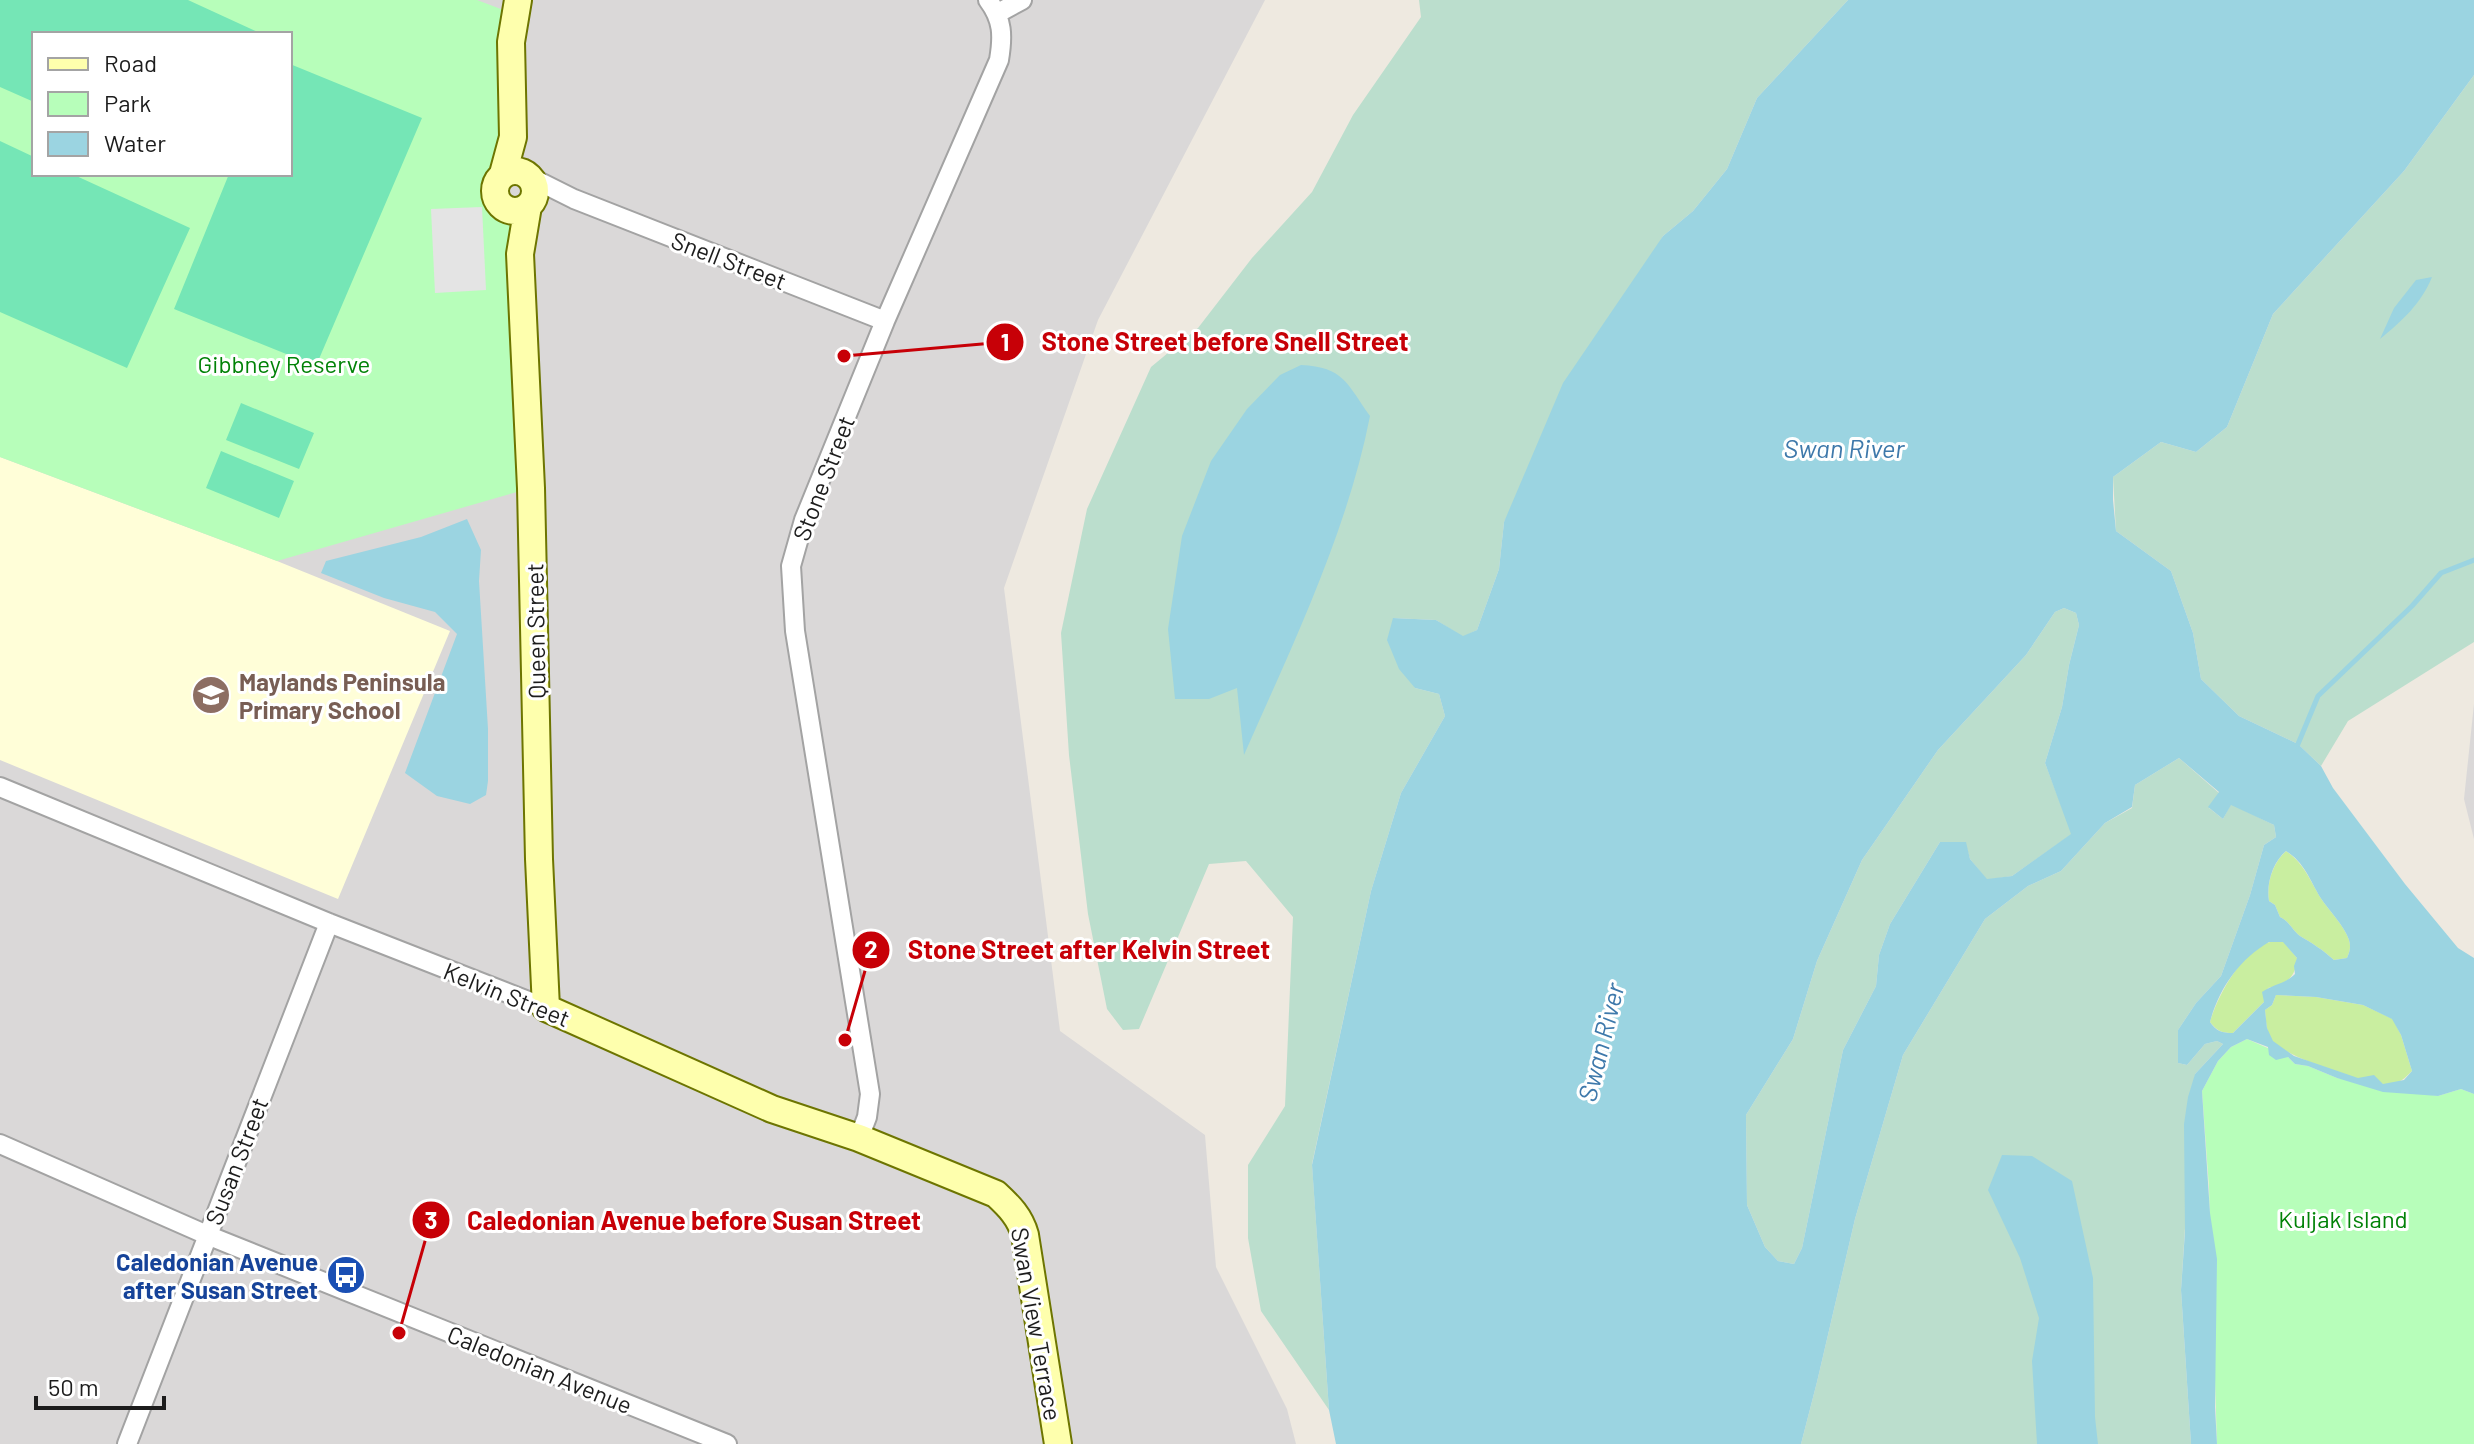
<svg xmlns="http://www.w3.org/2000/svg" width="2474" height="1444" font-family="Barlow,sans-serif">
  <rect width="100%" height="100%" fill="#eee9e0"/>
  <!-- residential -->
  <path fill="#dad8d8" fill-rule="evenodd" d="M0 0H1265L1098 320 1004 588 1060 1031 1205 1135 1216 1267 1287 1409 1296 1444H0ZM34 34H290V174H34Z
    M2474 704V839L2464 799Z"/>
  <!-- education -->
  <path fill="#fffed8" d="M0 457 277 561 450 631 338 899 0 760Z"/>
  <!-- grass -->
  <path fill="#c9eea0" d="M2286 851C2303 862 2310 880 2320 897 2329 911 2344 925 2349 940 2351 947 2350 951 2347 958L2334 960C2323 950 2312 943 2300 936 2292 930 2290 922 2280 917L2275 905 2269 901C2266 883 2273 863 2286 851Z
    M2283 941 2297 958C2296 978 2286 984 2268 988L2264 1002 2233 1033C2222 1033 2217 1031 2210 1022 2217 997 2243 948 2270 942 2274 941 2279 942 2283 941Z
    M2276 995 2316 997 2363 1005 2393 1019 2401 1035 2412 1071C2405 1078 2400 1083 2391 1084 2372 1087 2284 1056 2272 1041 2266 1032 2266 1020 2265 1010L2272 1005Z"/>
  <!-- wetland -->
  <path fill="#bbdecd" d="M1419 0H1848L1757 98 1727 169 1693 211 1663 236 1504 522 1499 569 1477 630 1463 637 1436 620 1393 618 1415 688 1439 694 1445 716 1401 793 1371 891 1312 1164 1329 1410 1261 1311 1248 1238V1165L1285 1106 1293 917 1246 861 1209 864 1139 1029 1123 1030 1107 1009 1088 914 1069 755 1061 633 1087 509 1151 367 1198 328 1252 258 1312 192 1353 115 1421 17Z
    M2474 75V642L2348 721 2321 766 2298 744 2239 716 2201 679 2193 633 2171 571 2116 531 2113 477 2161 442 2196 452 2227 427 2273 314 2404 171Z
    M2064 608 2076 613 2079 625 2069 665 2062 707 2045 763 2072 834 2012 876 1987 880 1970 859 1965 842H1940L1890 924 1879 955 1876 986 1843 1050 1802 1248 1794 1264 1778 1261 1765 1247 1747 1205 1746 1115 1793 1039 1817 961 1862 860 1938 750 2026 655 2055 612Z
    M2179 758 2219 793 2209 808 2223 819 2231 804 2274 825 2276 837 2264 845 2250 895 2221 976 2196 1003 2178 1030V1063L2187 1065 2205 1044 2217 1041 2223 1044 2195 1074 2181 1290 2191 1444H1801L1817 1382 1855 1219 1903 1055 1985 919 2028 886 2061 871 2105 823 2132 808 2135 785Z"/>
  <!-- park -->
  <path fill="#b7feba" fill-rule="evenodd" d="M0 0H477L514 14 516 170 485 187 506 209 520 254 531 488 277 561 0 457ZM34 34H290V174H34Z
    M2247 1039 2288 1057 2295 1064 2308 1066 2337 1078 2438 1096 2461 1089 2474 1094V1444H2217L2209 1187 2202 1091 2218 1061 2231 1047Z"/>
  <!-- pitch -->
  <path fill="#75e6b6" d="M0 0H188L262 34H34V102L0 87Z
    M290 64 422 118 316 366 174 309 229 174H290Z
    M0 141 34 157V174H72L190 228 127 368 0 312Z
    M241 403 314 433 299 469 226 440Z
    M221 451 294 481 279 518 206 488Z"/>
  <!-- parking -->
  <path fill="#e4e4e4" d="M482 207 486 290 435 293 431 209Z"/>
  <!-- water -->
  <path fill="#9bd4e1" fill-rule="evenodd" d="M1848 0H2474V75L2404 171 2273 314 2227 427 2196 452 2161 442 2113 477V500L2116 531 2171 571 2193 633 2201 679 2239 716 2298 744 2321 766 2333 788 2405 884 2458 948 2474 958V1094L2461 1089 2438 1096 2383 1092 2337 1078 2308 1066 2295 1064 2288 1057 2276 1060 2269 1055 2268 1047 2247 1039 2231 1047 2218 1061 2202 1091 2210 1213 2217 1259 2215 1407 2217 1444H2191L2181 1290 2185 1231 2184 1124 2188 1097 2195 1074 2223 1044 2217 1041 2205 1044 2187 1065 2178 1063V1030L2196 1003 2221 976 2250 895 2264 845 2276 837 2274 825 2231 805 2223 819 2208 807 2219 792 2179 758 2135 785 2132 807 2105 823 2061 871 2028 886 1985 919 1903 1055 1855 1219 1817 1382 1801 1444H1336L1329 1410 1312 1165 1371 891 1401 793 1445 716 1439 694 1415 688 1399 669 1387 640 1393 618 1436 620 1463 636 1477 630 1499 569 1504 522 1563 383 1663 236 1693 211 1727 169 1757 98ZM2064 608 2076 613 2079 625 2069 665 2062 707 2045 763 2071 834 2012 876 1987 879 1970 859 1966 842H1940L1890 924 1879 955 1876 986 1843 1050 1802 1248 1794 1264 1778 1261 1765 1247 1747 1205 1746 1115 1793 1039 1817 961 1862 860 1938 750 2026 655 2055 612ZM2286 851C2304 862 2310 880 2320 897 2329 911 2344 925 2349 940 2351 947 2350 951 2347 958L2334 960C2323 950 2312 943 2300 936 2292 930 2290 922 2280 917L2275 905 2269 901C2266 883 2273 862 2286 851ZM2269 942H2283L2297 958 2294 966 2295 974C2285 984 2273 984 2262 992L2264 1002 2233 1033C2222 1033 2216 1031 2210 1022 2219 988 2240 959 2269 942ZM2276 995 2316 997 2363 1005 2392 1019 2401 1035 2412 1071 2404 1080 2383 1084 2374 1075 2358 1078 2294 1056 2273 1041 2267 1028 2265 1010 2272 1005Z
    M2432 277C2421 304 2402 321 2380 339L2394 308 2416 280Z
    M1301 365C1344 367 1347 384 1370 416 1347 533 1292 646 1244 755L1237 688 1209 699H1175L1168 629 1182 536 1211 461 1247 409 1280 375Z
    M467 519 481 550 479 581 488 729V781L486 795 470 804 437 796 405 773 457 634 435 612 384 598 321 573 326 561 421 537Z
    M2002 1155 2032 1156 2072 1181 2093 1278 2095 1417 2098 1444H2037L2032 1361 2039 1318 2020 1258 1988 1190Z"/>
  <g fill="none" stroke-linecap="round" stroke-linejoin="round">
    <!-- stream -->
    <path stroke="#9bd4e1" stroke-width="5" d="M2298 744 2318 696 2412 606 2441 573 2474 560"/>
    <defs>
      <path id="street" d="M998 13 1022 0
        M530 177 574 199 885 321
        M0 787 329 923 546 1008
        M859 1138 867 1117 870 1094 795 631 791 566 804 520 885 321 999 60C1003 36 1003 20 988 0
        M0 1144 207 1235 727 1444
        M127 1444 329 923"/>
      <path id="secondary" d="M495 191a20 20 0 1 1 40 0a20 20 0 1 1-40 0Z
        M503 174 513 137 511 42 518 0
        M528 206 520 254 531 488 539 859 546 1008 772 1109 859 1138 996 1194C1009 1206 1020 1217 1025 1235L1058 1444"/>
    </defs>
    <!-- street casing -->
    <use href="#street" stroke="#a3a3a3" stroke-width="22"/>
    <!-- secondary casing -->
    <use href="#secondary" stroke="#6d7500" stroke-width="30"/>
    <!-- street -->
    <use href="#street" stroke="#fff" stroke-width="18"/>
    <!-- secondary -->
    <use href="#secondary" stroke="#feffad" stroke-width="26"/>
  </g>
  <!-- icons -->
  <defs>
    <symbol id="school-disc" viewBox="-11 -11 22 22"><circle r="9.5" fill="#8d6e63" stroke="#fff"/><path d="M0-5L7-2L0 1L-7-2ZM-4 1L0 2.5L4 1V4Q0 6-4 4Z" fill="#fff"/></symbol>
    <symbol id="bus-disc" viewBox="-11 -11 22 22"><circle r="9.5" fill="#1a4fb4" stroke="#fff"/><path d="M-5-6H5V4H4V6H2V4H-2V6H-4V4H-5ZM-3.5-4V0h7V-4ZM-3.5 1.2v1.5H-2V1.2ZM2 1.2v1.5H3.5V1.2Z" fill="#fff"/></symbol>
  </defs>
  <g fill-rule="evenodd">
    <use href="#school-disc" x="189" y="673" width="44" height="44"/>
    <use href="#bus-disc" x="324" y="1253" width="44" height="44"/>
  </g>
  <g text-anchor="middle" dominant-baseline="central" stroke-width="6" stroke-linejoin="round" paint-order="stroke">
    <!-- street labels -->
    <g font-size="24" fill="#1c1c1c" stroke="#fff">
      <text transform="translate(729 260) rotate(21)">Snell Street</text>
      <text transform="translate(823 478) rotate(-69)">Stone Street</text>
      <text transform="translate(535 631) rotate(-91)">Queen Street</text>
      <text transform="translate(507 994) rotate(22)">Kelvin Street</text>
      <text transform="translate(236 1161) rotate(-69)">Susan Street</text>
      <text transform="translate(1037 1324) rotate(80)">Swan View Terrace</text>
      <text transform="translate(540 1369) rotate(22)">Caledonian Avenue</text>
    </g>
    <!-- park labels -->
    <g font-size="24" fill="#018207" stroke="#fff">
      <text x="284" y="363">Gibbney Reserve</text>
      <text x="2343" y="1218">Kuljak Island</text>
    </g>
    <!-- education labels -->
    <g font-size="24" font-weight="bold" fill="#785e54" stroke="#fff" text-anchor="start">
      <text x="239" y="681">Maylands Peninsula<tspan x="239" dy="28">Primary School</tspan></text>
    </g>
    <!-- transit labels -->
    <g font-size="24" font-weight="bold" fill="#164399" stroke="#fff" text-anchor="end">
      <text x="318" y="1261">Caledonian Avenue<tspan x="318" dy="28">after Susan Street</tspan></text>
    </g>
    <!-- water labels -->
    <g font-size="26" font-style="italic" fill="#3e79ab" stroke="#fff">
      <text x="1844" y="447">Swan River</text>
      <text transform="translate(1600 1042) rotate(-76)">Swan River</text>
    </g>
  </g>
  <!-- callouts -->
  <path fill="none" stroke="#c70007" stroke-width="3" d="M844 356L1005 342M845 1040L871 950M399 1333L431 1220"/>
  <g fill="#c70007" stroke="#fff" stroke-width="3">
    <circle cx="844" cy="356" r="8"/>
    <circle cx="845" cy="1040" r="8"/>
    <circle cx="399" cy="1333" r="8"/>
    <circle cx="1005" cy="342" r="20"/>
    <circle cx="871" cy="950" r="20"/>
    <circle cx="431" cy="1220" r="20"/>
  </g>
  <g font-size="24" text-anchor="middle" font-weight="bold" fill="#fff">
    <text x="1005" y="351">1</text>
    <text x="871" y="958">2</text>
    <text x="431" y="1229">3</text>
  </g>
  <g font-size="26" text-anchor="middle" font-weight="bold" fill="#c70007" stroke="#fff" stroke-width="6" stroke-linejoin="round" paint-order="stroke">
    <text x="1225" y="351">Stone Street before Snell Street</text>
    <text x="1089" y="959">Stone Street after Kelvin Street</text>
    <text x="694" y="1230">Caledonian Avenue before Susan Street</text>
  </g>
  <!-- legend -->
  <rect x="32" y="32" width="260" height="144" fill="#ffffff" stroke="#a4a4a4" stroke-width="2"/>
  <rect x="48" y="58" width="40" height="12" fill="#feffad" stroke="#a4a4a4" stroke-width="2"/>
  <text x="104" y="72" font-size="24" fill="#1c1c1c">Road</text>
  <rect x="48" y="92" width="40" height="24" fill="#b7feba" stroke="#a4a4a4" stroke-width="2"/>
  <text x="104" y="112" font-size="24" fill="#1c1c1c">Park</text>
  <rect x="48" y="132" width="40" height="24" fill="#9bd4e1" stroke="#a4a4a4" stroke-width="2"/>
  <text x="104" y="152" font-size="24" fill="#1c1c1c">Water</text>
  <!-- scale -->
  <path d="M36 1396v12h128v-12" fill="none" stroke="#1c1c1c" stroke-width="4"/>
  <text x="48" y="1396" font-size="24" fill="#1c1c1c" stroke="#ffffff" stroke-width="6" paint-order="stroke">50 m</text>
</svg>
